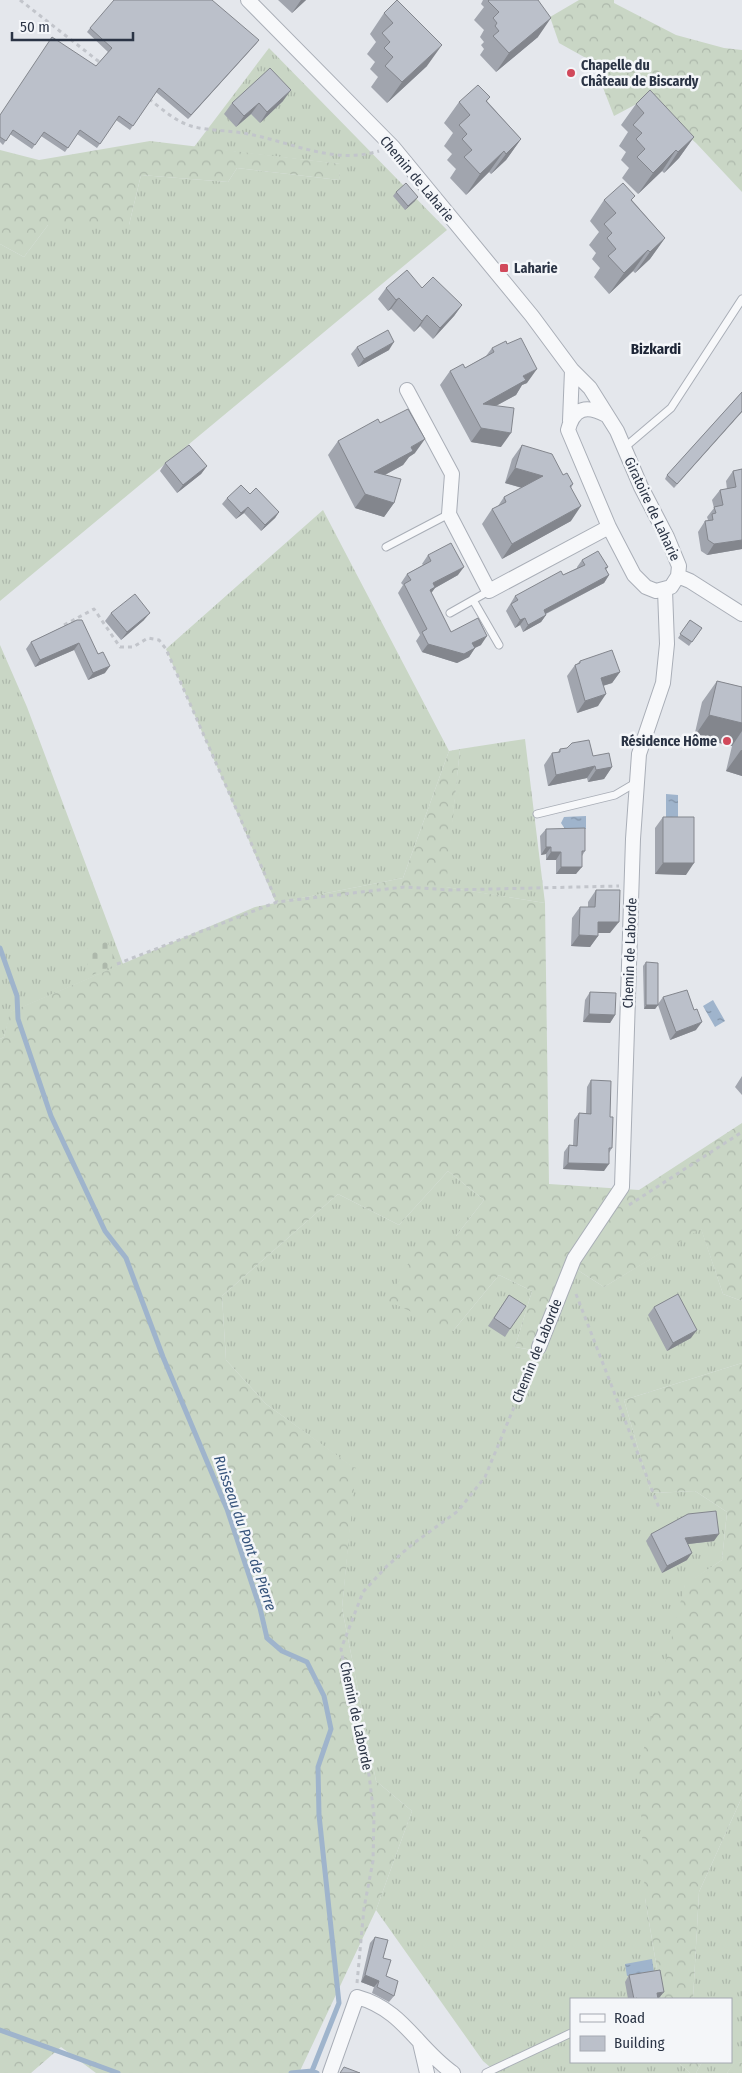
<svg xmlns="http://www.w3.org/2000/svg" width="742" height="2073" font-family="'Fira Sans Condensed',sans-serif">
  <defs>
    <pattern id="grass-tufts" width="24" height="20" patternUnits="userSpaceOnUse" patternTransform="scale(1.25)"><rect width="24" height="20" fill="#c9d6c5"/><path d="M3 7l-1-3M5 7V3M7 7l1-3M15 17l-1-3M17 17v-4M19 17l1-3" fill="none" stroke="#adb8ab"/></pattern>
    <pattern id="forest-crowns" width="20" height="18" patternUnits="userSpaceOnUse" patternTransform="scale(1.25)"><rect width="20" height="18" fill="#c9d6c5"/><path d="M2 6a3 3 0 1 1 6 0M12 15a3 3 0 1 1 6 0" fill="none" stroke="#adb8ab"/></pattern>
    <pattern id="cemetery-stones" width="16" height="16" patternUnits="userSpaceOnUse" patternTransform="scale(1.25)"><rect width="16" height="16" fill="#c9d6c5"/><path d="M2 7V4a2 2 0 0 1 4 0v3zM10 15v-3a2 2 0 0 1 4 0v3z" fill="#adb8ab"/></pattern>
    <pattern id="water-ripples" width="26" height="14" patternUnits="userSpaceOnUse" patternTransform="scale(1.25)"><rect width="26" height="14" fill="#9fb4cc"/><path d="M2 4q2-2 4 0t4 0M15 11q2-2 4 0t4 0" fill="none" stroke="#8293a7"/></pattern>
  </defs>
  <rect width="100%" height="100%" fill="#e4e7ec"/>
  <!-- grass -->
  <path fill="url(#grass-tufts)" d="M269 48 447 230 0 601V244L24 257 48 225H129L141 175 228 182 237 168 339 180 340 164 194 147Z
    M323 510 449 751 403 878 276 903 166 649Z
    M0 645 27 707 123 964 11 1012 4 1037 0 1039Z
    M525 739 545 903 445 887 460 749Z
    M448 1171 484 1200 456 1236 453 1331 499 1275 532 1291 515 1347 532 1350 565 1262 604 1287 701 1228 723 1294 742 1301V1363L624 1400 651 1493 695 1491 727 1512 722 1560 685 1585 645 1898 662 1999H571V2062H678L690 2073H497L483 2061 376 1910 412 1811 376 1781 342 1608 355 1469 266 1404 226 1360 222 1296 338 1194 399 1225Z
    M742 1797V2063L735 2062 727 2073H696L702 2062H731V1999H693L699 1892Z"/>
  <!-- forest -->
  <path fill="url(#forest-crowns)" d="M579 0H614V3L676 35 724 48 742 50V192L696 143 646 99 614 116 593 62 559 43 550 17Z
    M150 141 341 164 339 180 237 168 228 182 141 175 129 225H48L24 257 0 244V150L39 160Z
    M460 749 446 887 545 903 549 1184 639 1190 742 1123V1301L723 1294 701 1229 604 1287 565 1262 533 1350 515 1347 532 1291 499 1275 453 1331 388 1301 423 1236H456L484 1200 448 1171 399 1225 338 1194 222 1296 226 1360 266 1404 356 1469 342 1608 376 1781 412 1811 376 1910 299 2073H96L61 2047 31 2073H0V1039L4 1037 10 1012 255 907 403 878 449 751Z
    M742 1363V1797L699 1892 693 1999H662L645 1898 639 1768 685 1584 722 1560 727 1512 695 1491 651 1493 624 1400Z
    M735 2061 742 2063V2073H727Z
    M678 2062H702L696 2073H690Z"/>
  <!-- cemetery -->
  <path fill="url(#cemetery-stones)" d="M107 941 117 964 92 975 82 951Z"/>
  <!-- water -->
  <path fill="url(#water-ripples)" d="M666 794 678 795V824L666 823Z
    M586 816V829H565L561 823 564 817Z
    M713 1000 725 1021 715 1027 703 1006Z
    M652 1959 654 1972 627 1976 625 1964Z"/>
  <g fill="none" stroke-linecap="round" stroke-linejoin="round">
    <!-- stream -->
    <path stroke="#9fb4cc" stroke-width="5" d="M0 948 17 996 18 1019 51 1116 105 1231 126 1258 163 1357 227 1509 260 1608 267 1638 282 1651 307 1662 324 1696 331 1729 318 1767 319 1815 339 2003 312 2071
      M0 2030 118 2073
      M291 2073 312 2071 317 2073"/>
    <defs>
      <path id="lane" d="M624 448 671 408 742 299
        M386 547 449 514
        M473 600 499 645
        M450 613 489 591
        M537 814 615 795 637 782
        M486 2073 571 2033"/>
      <path id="street" d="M248 0 393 147 532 316 572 370 590 388 617 431 641 487 667 537 679 566 678 576 671 587 656 591 646 587 634 575 609 527 568 430C574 407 587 405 606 415
        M407 390 452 474 449 514 489 591 609 527
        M570 421 572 370
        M678 576 690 581 742 614
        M539 1347 574 1259 622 1187 633 839 639 754 663 683 667 644 665 590
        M420 2043 427 2073
        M330 2073 357 1997C404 2010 416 2047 453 2073"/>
    </defs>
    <!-- lane casing -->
    <use href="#lane" stroke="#a9aeb7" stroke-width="9"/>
    <!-- street casing -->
    <use href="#street" stroke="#a9aeb7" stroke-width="16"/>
    <!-- path -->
    <path stroke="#c2c5cb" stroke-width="3" stroke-dasharray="4 4" stroke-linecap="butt" d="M20 0 102 64
      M149 99C162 109 175 121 191 126 208 131 229 130 248 134 291 142 334 165 379 151
      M64 625 94 609 120 647H133L148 638 159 640 166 649 277 902
      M117 964 277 902 404 887 450 890 619 886
      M629 1205 742 1132
      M576 1294 659 1508
      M357 1983 364 1908 373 1861 374 1815 369 1775 357 1731 341 1649 363 1592 387 1566 414 1543 458 1511 485 1477 534 1359"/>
    <!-- lane -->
    <use href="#lane" stroke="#f7f8fa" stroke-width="7"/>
    <!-- street -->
    <use href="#street" stroke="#f7f8fa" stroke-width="14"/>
  </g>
  <!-- wall -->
  <path fill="#a1a5ae" d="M278 0H306L292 13Z
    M397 0 427 66 387 103 371 87 378 77 370 69 375 62 367 54 376 42 370 34 384 13Z
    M483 0H538V37L496 72 480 55 484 49 481 45 484 42 480 37 484 30 474 20 484 7 481 4Z
    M90 28 259 40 188 119 156 92 130 130 116 120 97 148 77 134 65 152 41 136 32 149 10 134 3 145 0 142V115L96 66 108 52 87 32Z
    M490 97 487 101 521 139 506 160 491 174 489 172 466 195 450 178 456 169 447 160 452 154 444 146 453 133 444 123 459 102Z
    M283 101 260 123 251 114 236 127 224 114 232 103Z
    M636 104 694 137 679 158 664 173 662 171 638 194 622 178 629 168 621 160 626 152 619 146 628 132 621 125Z
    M396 192 415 201 405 210 393 196Z
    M604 200H632L665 238 650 259 635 273 633 271 609 294 594 277 600 268 592 259 596 253 589 245 599 232 590 221Z
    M386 288H422L462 305 454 316 433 339 420 326 414 332 391 309 388 311 378 299Z
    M357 347 389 350 358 367 351 354Z
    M492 348 527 383 522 385 516 395 496 406 501 447 471 442 440 385 450 371 465 368 486 356Z
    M742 392 674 488 665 479 667 475Z
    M380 423 415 453 409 457 403 465 385 475 394 503 384 517 355 508 328 455 338 441Z
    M522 445 563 475 573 484 571 488V521L502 559 482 524 492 509 498 506 504 497 522 488 505 483 512 459Z
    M165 463 207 466 201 474 177 493 160 471Z
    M742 469V549L707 555 701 551 698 532 705 521 708 520 707 517 714 508 712 500 720 490 727 489 726 481 733 471Z
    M250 494 279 512 275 518 261 531 244 513 236 519 222 504 227 498Z
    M428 555 458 575 435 588 431 593 451 632 481 645 475 648 469 657 457 663 422 652 416 641 420 635 398 593 403 585 401 583 407 574 423 565 422 564Z
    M582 560 608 567 606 570 609 575 604 583 546 614V615L541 622 523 632 520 625 515 628 506 611 515 596 563 575 577 568V567Z
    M111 613 144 620 121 640 105 621Z
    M77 620 98 654 105 673 88 680 74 650 35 667 26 649 31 642Z
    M690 620 702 628 689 646 678 638Z
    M580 661 620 672 612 683 603 686 598 706 577 713 567 676 575 665 577 664Z
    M717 681 742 687V776L726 771 732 746 694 737 702 702Z
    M567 748 593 756 612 767 604 779 588 782 587 778 548 786 544 765 552 753 558 752 560 749Z
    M663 817 686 875 655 874V828Z
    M546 829 585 851 582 856 576 874H556V860H546V854L541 855 540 836Z
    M596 890 610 933H598V936L590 947 571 946 572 918 580 907H588V902Z
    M646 962 658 1004 663 997 696 1030 670 1040 658 1005 655 1009H644L643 966Z
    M590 992 615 1015 610 1023 583 1022 585 1000Z
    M742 1076V1095L735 1087Z
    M591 1080 610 1117 612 1148 609 1153 604 1171 563 1169 564 1152 569 1145H573L574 1120 579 1113 586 1114 587 1087Z
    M509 1295 510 1329 505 1337 488 1326Z
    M654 1307 691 1338 667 1351 648 1315Z
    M651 1534 714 1541 688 1544 687 1560 662 1573 646 1541Z
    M375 1937 383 1958 386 1976 394 1996 389 2002 372 1993 374 1987 361 1982 370 1943Z
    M629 1975 659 1998 658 1999H628L625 1982Z"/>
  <!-- shaded-wall -->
  <path fill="#83868d" d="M301 0H306L292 13Z
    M551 18 538 37 496 72 509 53Z
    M259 40 256 44 188 119 191 115Z
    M442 45 427 66 387 103 402 82Z
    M291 90 283 101 260 123 267 112Z
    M259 103 251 114 236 127 244 116Z
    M694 137 679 158 664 173 678 152Z
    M521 139 506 160 491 174 506 154Z
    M676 150 662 171 638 194 653 173Z
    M504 151 489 172 466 195 480 174Z
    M418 197 415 201 405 210 408 206Z
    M665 238 650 259 635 273 650 252Z
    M648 250 633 271 609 294 624 273Z
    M399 298 391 309 388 311 396 300Z
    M462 305 454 316 433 339 440 328Z
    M427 315 420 326 414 332 422 321Z
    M394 342 389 350 358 367 364 359Z
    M537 369 527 383 522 385 516 395 475 417 483 404 523 376Z
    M742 411V412L674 488 677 484Z
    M481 428 511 433 501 447 471 442Z
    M425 439 415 453 409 457 403 465 364 486 374 472 411 447Z
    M207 466 201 474 177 493 183 485Z
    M515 468 543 476 533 491 505 483Z
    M365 494 394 503 384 517 355 508Z
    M581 506 571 521 502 559 512 544Z
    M248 507 244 513 236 519 241 513Z
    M279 512 275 518 261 531 265 525Z
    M742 540V549L707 555 714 544Z
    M464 567 458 575 435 588 429 596 424 598 433 583Z
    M609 575 604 583 539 617 544 610Z
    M150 613 144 620 121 640 127 632Z
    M546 615 541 622 523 632 528 625Z
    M525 618 520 625 515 628 520 620Z
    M487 636 481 645 466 652 472 643Z
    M79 643 74 650 35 667 40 660Z
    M428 644 475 648 469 657 457 663 422 652Z
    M110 666 105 673 88 680 93 673Z
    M620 672 612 683 592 689 601 678Z
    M606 694 598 706 577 713 585 701Z
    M709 715 742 723V731L732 746 694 737Z
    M741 750H742V776L726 771Z
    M595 766 587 778 548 786 556 775Z
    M612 767 604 779 588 782 596 770Z
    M546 847H551L546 854 541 855Z
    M551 852H561L556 860H546Z
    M663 863H694L686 875 655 874Z
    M561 867H582L576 874H556Z
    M598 922H619L610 933H590Z
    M579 935 598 936 590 947 571 946Z
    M646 1005H658L655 1009H644Z
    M589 1014 615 1015 610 1023 583 1022Z
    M702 1022 696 1030 670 1040 676 1032Z
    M568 1163 609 1164 604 1171 563 1169Z
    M697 1330 691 1338 667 1351 673 1343Z
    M719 1534 714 1541 680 1545 685 1538Z
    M692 1553 687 1560 662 1573 667 1566Z
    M365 1975 379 1981 374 1987 361 1982Z
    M664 1992 659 1998 653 1999 657 1993Z"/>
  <!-- building -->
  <path fill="#bbc0ca" stroke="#83868d" d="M114 0H212L259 40 191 115 159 88 133 126 119 116 100 144 80 130 68 148 44 132 35 145 13 130 6 141 0 137V115L52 37 96 66 112 48 90 28Z
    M397 0 442 45 402 82 385 66 393 57 384 48 390 42 382 33 393 23 384 13Z
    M489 0H538L551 18 509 53 493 36 499 31 495 26 497 23 493 18 499 12 488 1Z
    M270 68 291 90 267 112 259 103 244 116 232 103Z
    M478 85 490 97 486 101 521 139 506 154 504 151 480 174 464 157 472 150 462 139 467 134 459 125 470 115 459 102Z
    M650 90 694 137 678 152 676 150 653 173 637 157 645 149 636 139 642 133 633 125 644 113 636 104Z
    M406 183 418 197 408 206 396 192Z
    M623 183 635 196 631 200 665 238 650 252 648 250 624 273 608 256 616 249 607 238 612 233 604 224 616 213 604 200Z
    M407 270 422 288 433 277 462 305 440 328 427 315 422 321 399 298 396 300 386 288Z
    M388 330 394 342 364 359 357 347Z
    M521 338 537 369 523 376 526 380 483 404 514 408 511 433 481 428 450 371 463 364 465 368 494 352 492 348 506 341 507 344Z
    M742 392V411L677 484 667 475Z
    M408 409 425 439 411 447 413 451 374 472 401 479 394 503 365 494 338 441 378 419 380 423Z
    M189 445 207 466 183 485 165 463Z
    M522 445 552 454 563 475 567 473 573 484 570 486 581 506 512 544 492 509 506 502 504 497 543 476 515 468Z
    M742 469V540L714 544 708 540 705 521 713 520 712 514 716 513 714 507 723 505 720 490 736 487 733 471Z
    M241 485 250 494 256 488 279 512 265 525 248 507 241 513 227 498Z
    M451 543 464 567 433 583 435 587 430 590 451 632 478 618 487 636 472 643 475 648 464 654 428 644 422 632 427 629 404 584 411 580 407 574 431 561 428 555Z
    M598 551 608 567 605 568 609 575 544 610 546 615 528 625 525 618 520 620 511 604 518 600 515 596 561 571 563 575 585 565 582 560Z
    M135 594 150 613 127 632 111 613Z
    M77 620H82L98 654 103 652 110 666 93 673 79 643 40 660 31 642Z
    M690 620 702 628 692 642 680 634Z
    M612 650 620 672 601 678 606 694 585 701 575 665 580 663V661Z
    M717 681 742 687V723L709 715Z
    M589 740 593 756 609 753 612 767 596 770 595 766 556 775 552 753 560 752V749L567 748 572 743Z
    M663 817H694V863H663Z
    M585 828V851H582V867H561V852H551V847H546V829Z
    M596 890H620L619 922H598V936L579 935 580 907H595Z
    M646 962 658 963V1005H646Z
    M687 990 694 1010 697 1009 702 1022 676 1032 663 997Z
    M590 992 616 993 615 1015 589 1014Z
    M591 1080 611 1081 610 1117H613L612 1148H609V1164L568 1163 569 1145 577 1146 579 1113 591 1114Z
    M678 1294 697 1330 673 1343 654 1307Z
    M509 1295 526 1306 510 1329 494 1318Z
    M716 1511 719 1534 685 1538 692 1553 667 1566 651 1534 688 1514Z
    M375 1937 388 1940 383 1958 391 1960 386 1976 398 1981 394 1996 377 1987 379 1981 365 1975Z
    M660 1970 664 1992 657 1993 658 1999H637V1998L634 1999 629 1975Z
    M344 2067 360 2073H340Z"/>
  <!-- markers -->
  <g fill="#d1495b" stroke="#f4f6f9" stroke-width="2">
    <circle cx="571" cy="73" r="5"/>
    <rect x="499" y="263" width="10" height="10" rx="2.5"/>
    <circle cx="727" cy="741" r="5"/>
  </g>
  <g text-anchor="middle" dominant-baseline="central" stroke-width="5" stroke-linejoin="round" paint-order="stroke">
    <!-- poi labels -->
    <g font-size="14" font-weight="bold" fill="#2b3445" stroke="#f4f6f9" text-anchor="start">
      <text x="581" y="65">Chapelle du<tspan x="581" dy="16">Château de Biscardy</tspan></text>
      <text x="514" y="268">Laharie</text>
      <text x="717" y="741" text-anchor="end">Résidence Hôme</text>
    </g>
    <!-- street labels -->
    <g font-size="14" fill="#2b3445" stroke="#f4f6f9">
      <text transform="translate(417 179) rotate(50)">Chemin de Laharie</text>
      <text transform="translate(652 509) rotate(65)">Giratoire de Laharie</text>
      <text transform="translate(630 953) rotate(-88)">Chemin de Laborde</text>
      <text transform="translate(537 1351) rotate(-68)">Chemin de Laborde</text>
      <text transform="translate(356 1716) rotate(78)">Chemin de Laborde</text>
    </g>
    <!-- neighbourhood labels -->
    <g font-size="15" font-weight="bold" fill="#1d2536" stroke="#f4f6f9">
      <text x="656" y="349">Bizkardi</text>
    </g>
    <!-- water labels -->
    <g font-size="15" font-style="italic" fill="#34527a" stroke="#f4f6f9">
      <text transform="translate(245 1533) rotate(71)">Ruisseau du Pont de Pierre</text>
    </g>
  </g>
  <!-- legend -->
  <rect x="570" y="1998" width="162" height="65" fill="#f4f6f9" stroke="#a4a8b1"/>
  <rect x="580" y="2014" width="25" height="8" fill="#f7f8fa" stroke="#a4a8b1"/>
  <text x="614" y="2023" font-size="15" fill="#2b3445">Road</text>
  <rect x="580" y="2036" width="25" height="15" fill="#bbc0ca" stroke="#a4a8b1"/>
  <text x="614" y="2048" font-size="15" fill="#2b3445">Building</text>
  <!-- scale -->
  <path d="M12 32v8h121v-8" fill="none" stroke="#2b3445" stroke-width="2.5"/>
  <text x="20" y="32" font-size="15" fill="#2b3445" stroke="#f4f6f9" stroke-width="4" paint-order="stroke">50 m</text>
</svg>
